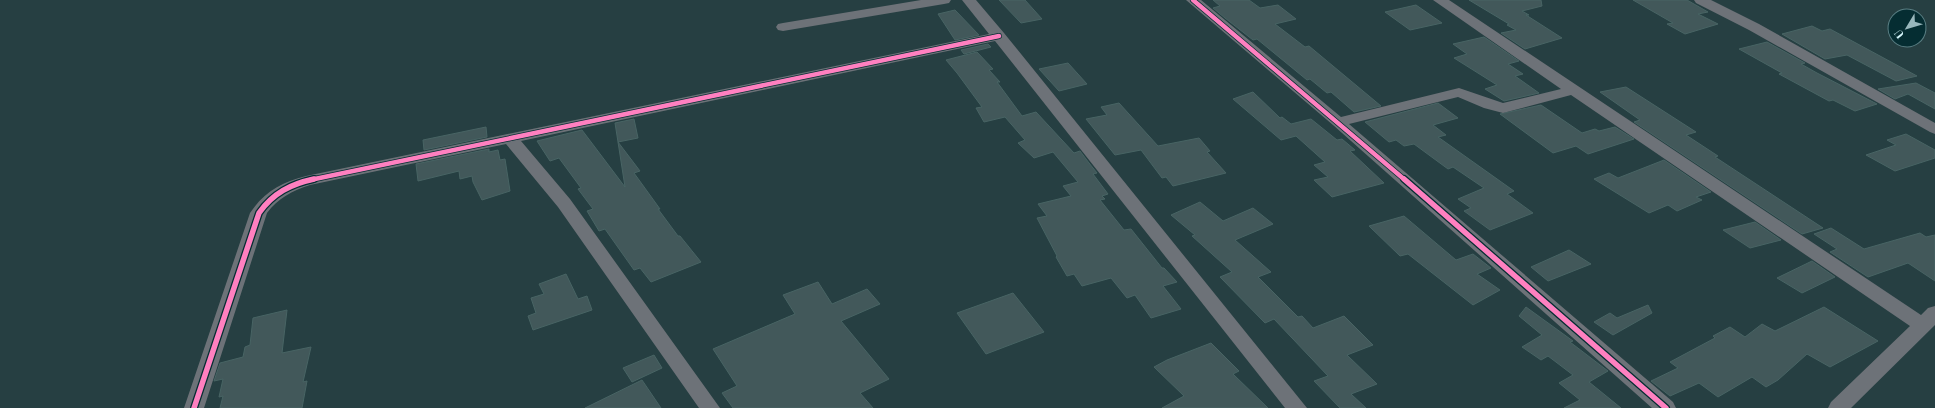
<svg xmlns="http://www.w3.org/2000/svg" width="1935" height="408" font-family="'Playfair Display',serif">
  <rect width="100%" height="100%" fill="#263f42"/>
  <!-- building -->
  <path fill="#42585a" stroke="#486464" d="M999 0H1025L1042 19 1021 23Z
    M1213 0H1249L1260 8 1278 5 1296 19 1275 24 1305 47 1309 46 1381 106 1354 112 1331 92 1327 93 1310 79 1307 80 1257 39 1253 40 1225 18 1213 8 1220 6Z
    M1469 0H1541L1542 6 1522 11 1529 15H1526L1562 38 1525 49 1501 33 1516 30 1507 25 1509 24Z
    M1633 0H1687L1708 12 1698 14 1718 24 1685 34 1667 24 1673 23Z
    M1416 5 1442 23 1410 30 1385 12Z
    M955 10 979 35 955 40 938 14Z
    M1812 26 1822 31 1830 29 1917 76 1896 81 1847 55 1825 59 1782 34Z
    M1484 37 1519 61 1508 64 1523 74 1515 76 1539 93 1504 101 1485 89 1497 85 1454 58 1467 54 1453 44Z
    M1767 42 1805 63 1801 64 1817 73 1877 104 1855 111 1833 100 1829 101 1779 74 1782 73 1739 49Z
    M988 44 991 47 964 54 961 50Z
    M977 52 993 69 989 70 1000 82H997L1022 116 1036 112 1074 153 1080 151 1089 163 1097 173 1093 174 1108 194 1102 196 1105 199 1100 200 1124 230 1131 229 1162 268H1164L1177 282 1163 286 1181 309 1151 318 1135 295 1127 298 1111 278 1082 286 1074 274 1067 276 1056 257 1057 256 1037 218 1047 216 1038 204 1071 196 1063 186 1078 182 1053 152 1034 158 1018 143 1025 140 1005 117 984 122 976 108 982 107 957 73 946 60Z
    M1068 63 1087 84 1059 91 1039 69Z
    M1916 83 1935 93V109L1908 94 1895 99 1878 89Z
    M1626 87 1696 132 1686 135 1718 156 1715 157 1823 228 1802 234 1634 122 1640 120 1600 92Z
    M1253 92 1280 118 1282 117 1291 124 1311 119 1337 140 1342 139 1355 150 1350 151 1384 183 1332 197 1314 180 1328 177 1314 165 1325 162 1296 136 1281 140 1233 99Z
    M1119 103 1158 146 1199 138 1210 151 1207 152 1226 173 1173 186 1166 177 1162 178 1141 150 1115 155 1086 119 1107 115 1101 107Z
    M1438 103 1458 118 1433 125 1446 135 1438 137 1514 191 1507 194 1533 213 1490 230 1464 211 1471 208 1458 199 1484 188 1453 167 1448 169 1414 144 1404 146 1396 140 1389 142 1365 122Z
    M1541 105 1582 133 1595 129 1599 131 1615 127 1634 139 1588 154 1576 146 1553 153 1500 114Z
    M634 119 638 138 618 142 615 123Z
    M486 127 487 137 424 150 423 140Z
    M582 130 625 187 618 142 640 171 634 173 660 209H658L678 236H680L701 262 651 282 640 268 634 270 605 229 599 231 587 211 593 209 578 189 581 188 559 158 550 161 537 141Z
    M1906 134 1935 150V158L1895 171 1866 155 1896 145 1887 140Z
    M489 149V152L498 150 500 160 505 159 510 191 482 200 473 182 472 176 460 179 459 171 418 181 416 164Z
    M1664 160 1711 192 1696 197 1702 200 1677 211 1668 205 1649 213 1594 179 1609 173 1618 178Z
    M1200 202 1223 221 1253 208 1273 224 1235 240 1271 272 1258 277 1298 317 1302 316 1313 328 1344 316 1373 345 1347 355 1377 384 1351 394 1366 408H1340L1314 381 1328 376 1274 319 1265 323 1220 277 1232 272 1192 236 1195 235 1171 215Z
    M1404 216 1456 260 1473 254 1491 268 1477 274 1500 290 1473 305 1408 254 1400 256 1369 226Z
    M1755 222 1781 240 1750 248 1723 230Z
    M1831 228 1864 249 1920 233 1926 237 1935 235V281L1908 263 1868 277 1830 252 1837 249 1814 234Z
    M1569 250 1591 264 1548 281 1531 267Z
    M1812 261 1835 277 1802 293 1777 278Z
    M566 274 578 299 587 296 592 310 533 330 528 316 536 313 531 298 544 294 539 284Z
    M818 282 832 304 867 289 880 304 841 321 889 379 860 393 873 408H733L722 393 737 386 713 349 795 314 783 295Z
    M1013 293 1044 332 986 354 957 313Z
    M1648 305 1652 313 1613 335 1594 322 1610 313 1617 318Z
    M1526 307 1573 341 1570 342 1608 371 1589 382 1621 408H1564L1580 400 1559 383 1573 375 1548 356 1541 360 1522 347 1542 335 1519 316Z
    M1824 307 1878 341 1830 367 1807 354 1778 380 1766 387 1752 377 1718 397 1699 383 1670 396 1651 381 1678 368 1670 362 1715 338 1713 336 1730 327 1745 337 1762 324 1775 331Z
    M287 310 282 353 311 347 303 382 307 381 302 408H220L223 396 219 397 223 379 214 381 220 363 243 357 245 347 250 345 253 318Z
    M1211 343 1239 371 1233 374 1268 408H1162L1184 396 1154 367 1167 360Z
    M654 355 662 368 632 382 623 368Z
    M642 380 661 408H585Z"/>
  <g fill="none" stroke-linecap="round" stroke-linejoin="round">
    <!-- minor -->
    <path fill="#6d7278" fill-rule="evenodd" d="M921 0H951L949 3 944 4 783 31 778 30 776 27 778 24 783 23Z
      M962 0H976L1004 33 1307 408H1285L995 41 521 141 570 199 720 408H699L558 207 506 144 310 185C292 191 278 198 267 213L204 408H184L250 213C264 192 282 182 306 176L989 34Z
      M1186 0H1201L1341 117 1459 88 1503 103 1561 89 1433 0H1449L1921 315 1928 308 1935 306V325L1851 408H1828L1831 402 1910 326 1571 95 1503 113 1484 108 1458 97 1349 124 1673 402 1676 408H1652L1333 125Z
      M1694 0H1711L1759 24 1935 123V134L1930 132 1749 30 1696 3Z"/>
    <defs>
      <path id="cycleway-far1" d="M1193 0 1405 180
        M310 180 999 36"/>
      <path id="cycleway" d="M1404 179 1666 408
        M194 408 259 213C273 193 291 184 314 179"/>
    </defs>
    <!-- cycleway-far1 casing -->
    <use href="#cycleway-far1" stroke="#052d32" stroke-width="6"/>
    <!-- cycleway casing -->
    <use href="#cycleway" stroke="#052d32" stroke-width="8"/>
    <!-- cycleway-far1 -->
    <use href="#cycleway-far1" stroke="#ff80c0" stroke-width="4.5"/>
    <!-- cycleway -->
    <use href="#cycleway" stroke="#ff80c0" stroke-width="5.5"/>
  </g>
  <!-- north arrow -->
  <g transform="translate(1907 28) rotate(232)"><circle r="19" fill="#052d32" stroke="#597e83"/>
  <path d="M0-3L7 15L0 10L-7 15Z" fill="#99b7bc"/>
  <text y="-6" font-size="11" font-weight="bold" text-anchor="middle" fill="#d7f8fd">U</text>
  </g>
</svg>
